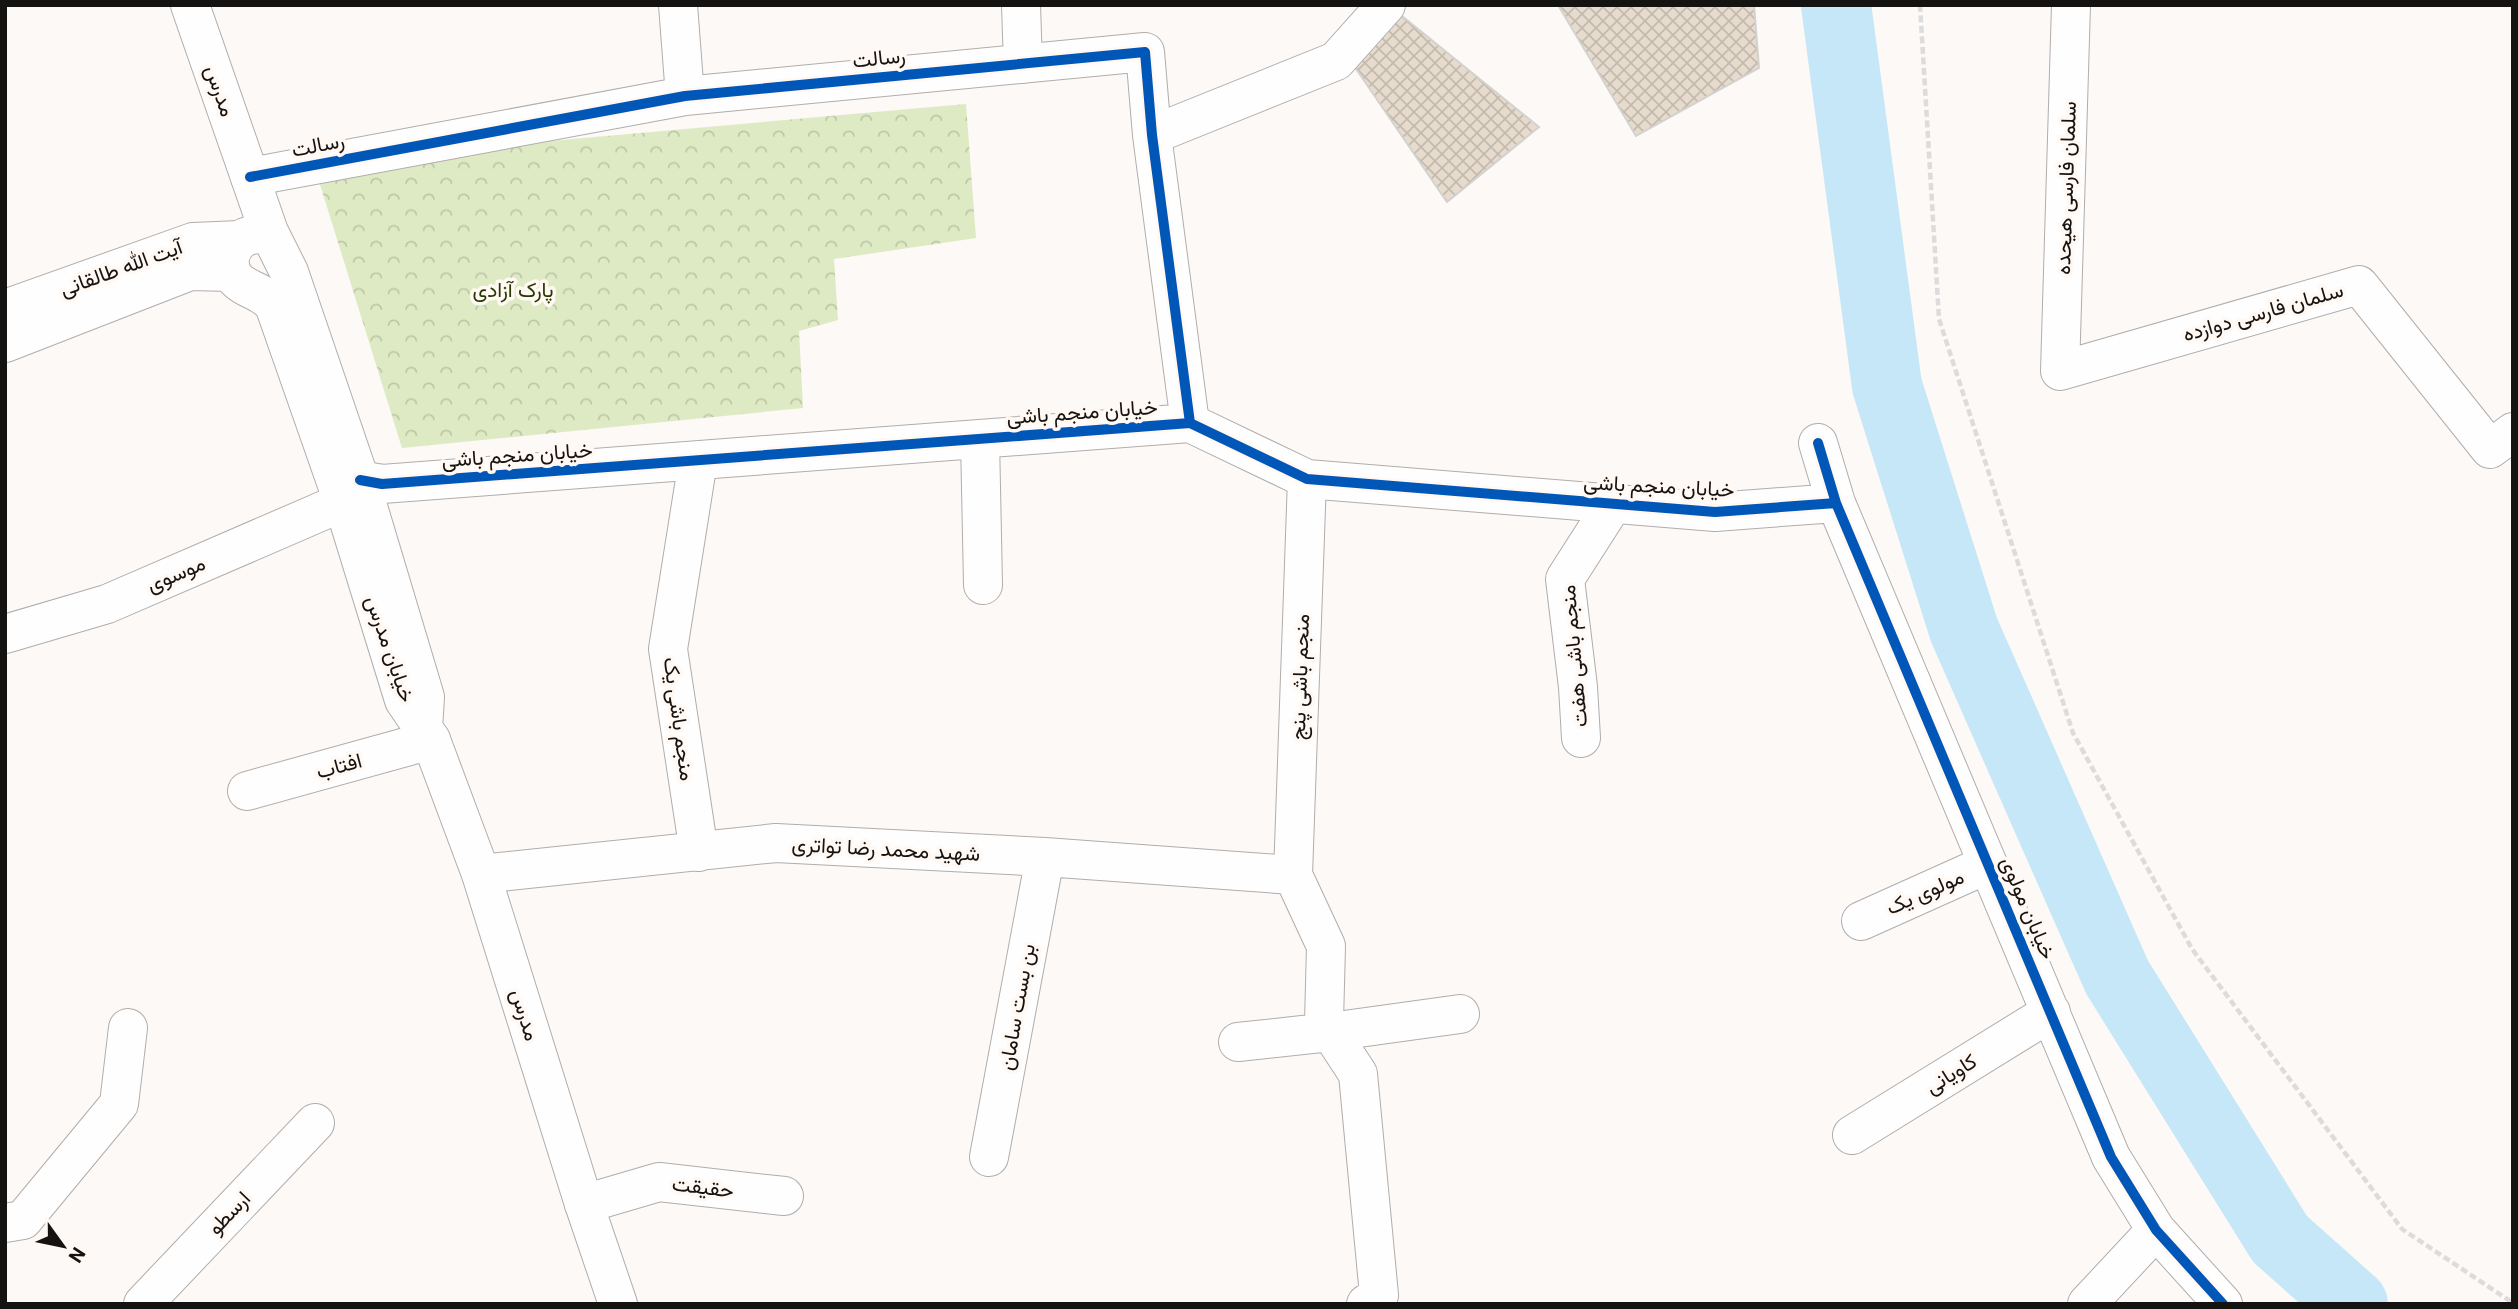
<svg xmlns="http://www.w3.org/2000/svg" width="2518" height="1309" font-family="Roboto,Vazirmatn,sans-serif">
  <defs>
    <pattern id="forest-crowns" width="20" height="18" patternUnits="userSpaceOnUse" patternTransform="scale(1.75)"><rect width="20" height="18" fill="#ddeac4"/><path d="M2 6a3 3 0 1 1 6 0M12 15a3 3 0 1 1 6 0" fill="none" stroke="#bdc8a7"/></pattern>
    <pattern id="building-cross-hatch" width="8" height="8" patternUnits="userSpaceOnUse" patternTransform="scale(1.75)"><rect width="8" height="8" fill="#e6dbcd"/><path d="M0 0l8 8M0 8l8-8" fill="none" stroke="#c4bbaf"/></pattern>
  </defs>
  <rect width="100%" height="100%" fill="#fcf9f6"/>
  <!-- forest -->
  <path fill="url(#forest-crowns)" d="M966 104 976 238 834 259 838 320 799 331 803 408 402 448 313 162Z"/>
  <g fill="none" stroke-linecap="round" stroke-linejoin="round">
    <!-- river -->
    <path stroke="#c6e7f7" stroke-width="70" d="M1836 5 1887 386 1964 630 2117 977 2280 1239 2353 1304"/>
  </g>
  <!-- building -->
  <path fill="url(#building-cross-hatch)" stroke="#d4d2d0" stroke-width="2" d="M1558 5H1754L1759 68 1636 136Z
    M1402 16 1539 127 1447 202 1352 63Z"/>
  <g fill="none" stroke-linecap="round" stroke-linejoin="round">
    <defs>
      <path id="minor" d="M678 5 685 96
        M1021 5 1023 64
        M2071 5 2060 371 2359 285 2490 449 2513 432
        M1152 135 1336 61 1386 5
        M250 177 685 96 1145 52 1152 135 1190 423
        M5 309 193 242 240 240
        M5 343 190 271 231 272
        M980 439 983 585
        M1818 443 1836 503 2111 1157 2156 1230 2223 1304
        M698 461 668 649 699 852
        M1307 479 1293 875 1326 946 1324 1022 1358 1074 1379 1295 1366 1304
        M360 480 382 484 1190 423 1307 479 1715 512 1836 503
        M5 634 107 604 343 502
        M1581 738 1578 687 1565 579 1613 504
        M247 791 431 740
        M481 874 776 843 1045 857 1293 875
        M1861 921 1988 864
        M1238 1042 1330 1032 1460 1014
        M1852 1135 2051 1012
        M989 1157 1045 857
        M584 1204 659 1182 784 1196
        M5 1223 23 1220 119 1104 128 1028
        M143 1304 315 1123
        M2087 1304 2156 1230"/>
      <path id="major" d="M190 5 269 232
        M423 729 425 697 360 480 289 272 269 232C260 234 249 234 242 239 228 248 225 269 238 281 249 291 261 290 274 305L343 502 404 700 431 740 481 874 584 1204 618 1304"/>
    </defs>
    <!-- minor casing -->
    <use href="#minor" stroke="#b0adab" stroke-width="40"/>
    <!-- major casing -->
    <use href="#major" stroke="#b0adab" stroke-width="40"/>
    <!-- path -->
    <path stroke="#dddcdc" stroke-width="4.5" stroke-dasharray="7 3.5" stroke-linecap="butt" d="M1920 5 1939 319 2073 733 2192 949 2402 1229 2513 1303"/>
    <!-- minor -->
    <use href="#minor" stroke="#fffefe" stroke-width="38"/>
    <!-- major -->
    <use href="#major" stroke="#fffefe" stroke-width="38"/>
    <defs>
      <path id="cycleway" d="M250 177 685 96 1145 52 1152 135 1190 423
        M1818 443 1836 503 2111 1157 2156 1230 2223 1304
        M360 480 382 484 1190 423 1307 479 1715 512 1836 503"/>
    </defs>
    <!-- cycleway casing -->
    <use href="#cycleway" stroke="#fff8f3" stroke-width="15"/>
    <!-- cycleway -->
    <use href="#cycleway" stroke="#0057b8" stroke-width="10"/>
  </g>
  <g text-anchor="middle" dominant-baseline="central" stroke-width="7" stroke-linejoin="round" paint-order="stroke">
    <!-- street labels -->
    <g font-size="21" fill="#151311" stroke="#fff8f3">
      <text transform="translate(879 58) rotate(-6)">رسالت</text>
      <text transform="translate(220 91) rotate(71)">مدرس</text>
      <text transform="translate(318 145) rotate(-11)">رسالت</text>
      <text transform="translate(2066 188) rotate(-88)">سلمان فارسی هیحده</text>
      <text transform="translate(121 268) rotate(-20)">آیت الله طالقانی</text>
      <text transform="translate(2263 312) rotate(-16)">سلمان فارسی دوازده</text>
      <text transform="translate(1082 412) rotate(-4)">خیابان منجم باشی</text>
      <text transform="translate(517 455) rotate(-4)">خیابان منجم باشی</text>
      <text transform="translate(1659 486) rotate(3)">خیابان منجم باشی</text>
      <text transform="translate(176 574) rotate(-23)">موسوی</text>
      <text transform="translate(390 649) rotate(71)">خیابان مدرس</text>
      <text transform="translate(1574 656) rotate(-95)">منجم باشی هفت</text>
      <text transform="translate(1300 677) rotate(-88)">منجم باشی پنج</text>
      <text transform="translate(679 719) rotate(82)">منجم باشی یک</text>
      <text transform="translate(339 766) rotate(-15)">افتاب</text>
      <text transform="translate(886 849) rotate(3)">شهید محمد رضا تواتری</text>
      <text transform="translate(1925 892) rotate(-24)">مولوی یک</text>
      <text transform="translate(2028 908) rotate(67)">خیابان مولوی</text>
      <text transform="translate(1017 1007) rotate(-80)">بن بست سامان</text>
      <text transform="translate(525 1015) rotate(73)">مدرس</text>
      <text transform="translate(1951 1074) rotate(-32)">کاویانی</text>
      <text transform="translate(703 1187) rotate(7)">حقیقت</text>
      <text transform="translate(229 1213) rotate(-46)">ارسطو</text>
    </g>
    <!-- park labels -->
    <g font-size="21" fill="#283802" stroke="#fff8f3">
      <text x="513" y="290">پارک آزادی</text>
    </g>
  </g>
  <!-- border -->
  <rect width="2518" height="1309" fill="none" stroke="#151311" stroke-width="14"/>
  <!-- north arrow -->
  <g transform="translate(63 1246) rotate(123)" stroke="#fff8f3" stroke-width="5" paint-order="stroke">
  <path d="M0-5L12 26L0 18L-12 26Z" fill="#151311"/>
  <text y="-10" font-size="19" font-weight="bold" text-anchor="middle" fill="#151311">N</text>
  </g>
</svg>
